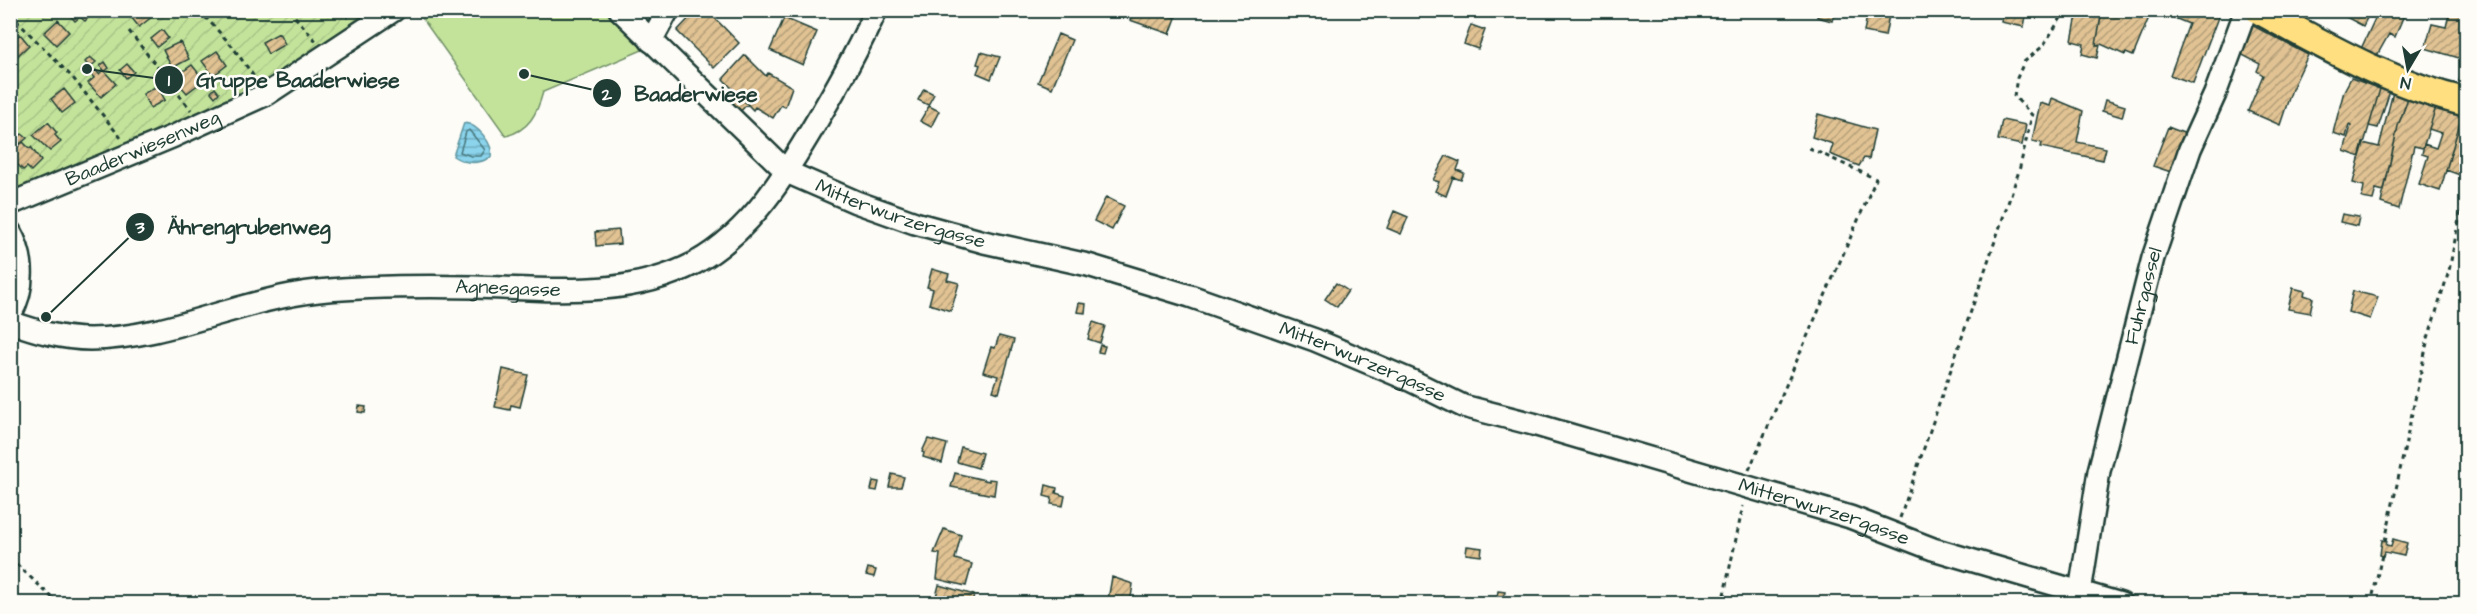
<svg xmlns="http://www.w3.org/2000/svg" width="2477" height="614" font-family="'Architects Daughter',sans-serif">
  <defs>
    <pattern id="garden-furrows" width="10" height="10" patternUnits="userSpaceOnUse" patternTransform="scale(1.5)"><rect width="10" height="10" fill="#c3e39b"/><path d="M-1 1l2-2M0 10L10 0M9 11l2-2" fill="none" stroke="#a7c486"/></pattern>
    <pattern id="water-rules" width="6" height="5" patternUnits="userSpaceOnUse" patternTransform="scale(1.5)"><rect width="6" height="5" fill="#8bd4ec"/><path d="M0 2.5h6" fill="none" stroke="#71adc0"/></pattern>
    <pattern id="building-hatch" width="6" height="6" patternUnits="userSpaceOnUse" patternTransform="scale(1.5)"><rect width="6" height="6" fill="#e0c293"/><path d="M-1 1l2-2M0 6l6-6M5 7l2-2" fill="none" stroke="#b59f79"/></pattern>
  </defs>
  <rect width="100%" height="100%" fill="#fdfcf7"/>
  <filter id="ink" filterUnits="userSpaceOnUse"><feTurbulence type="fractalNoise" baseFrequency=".0167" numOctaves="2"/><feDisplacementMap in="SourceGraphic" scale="12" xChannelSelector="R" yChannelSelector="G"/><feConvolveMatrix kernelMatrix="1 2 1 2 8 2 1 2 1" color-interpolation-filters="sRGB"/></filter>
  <g filter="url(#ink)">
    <!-- grass -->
    <path fill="#c3e39b" stroke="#719068" stroke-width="1.5" d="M417 11H609L647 48 543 92C537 114 529 130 506 136Z"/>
    <!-- garden -->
    <path fill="url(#garden-furrows)" stroke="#719068" stroke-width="1.5" d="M11 11H381L265 85 136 145 130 142 11 192Z"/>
    <!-- water -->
    <path fill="url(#water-rules)" stroke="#6098a2" stroke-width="1.5" d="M464 123C477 124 494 144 491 157 478 165 465 164 453 156Z"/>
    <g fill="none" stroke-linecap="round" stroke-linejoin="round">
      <!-- shore -->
      <path stroke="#4a797e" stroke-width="1.5" d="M469 130 485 150 481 156H471L460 152 466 132Z"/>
    </g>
    <!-- building -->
    <path fill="url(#building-hatch)" stroke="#1f3d34" stroke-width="1.5" d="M65 10H87L91 15 85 21 80 17 75 21Z
      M129 10H157L158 12 139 27 127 12Z
      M697 10H707L739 43 714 68 677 31Z
      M1134 10H1156L1176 18 1170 34 1130 20Z
      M1818 10H1835L1832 21 1817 17Z
      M1868 10H1890L1885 36 1864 32Z
      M2003 10H2027L2024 27 2001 22Z
      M2027 10H2048V15Z
      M2078 10H2102L2096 45H2100L2097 58 2082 54 2084 44 2072 41Z
      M2102 10H2152L2133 56 2126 53 2125 55 2101 44 2096 45Z
      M2155 10 2220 12 2193 83 2170 75 2189 24Z
      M2333 10H2371L2363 26Z
      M2379 10H2406L2395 37 2389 34 2375 59 2360 51Z
      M2450 10H2466V83L2459 81 2466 60 2425 48 2432 24 2446 27Z
      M784 18 817 32 803 65 770 50Z
      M58 20 69 32 56 45 44 33Z
      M2248 23 2308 55 2292 89 2280 125 2248 111 2263 75 2257 71 2260 64 2235 51Z
      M1471 25 1485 30 1478 49 1464 44Z
      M162 30 168 38 157 47 151 39Z
      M279 33 285 44 268 54 262 42Z
      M20 34 29 45 14 59 10 56V42Z
      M1058 34 1072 40 1052 88 1038 82Z
      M180 42 189 59 172 68 163 50Z
      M217 51 227 65 213 76 202 61Z
      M981 52 1000 57 991 79 977 73 980 65 977 64Z
      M745 55 766 76 768 73 792 87 785 107 781 105 773 118 755 107 753 110 723 79Z
      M90 57 96 62 90 67 85 62Z
      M105 62 109 68 105 71 100 66Z
      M127 64 134 72 126 78 120 70Z
      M192 65 204 80 187 93 174 78Z
      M96 70 99 74 103 70 116 84 101 97 88 83 94 78 91 74Z
      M2351 78 2380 89 2360 157 2344 151 2351 126 2349 125 2346 137 2333 133 2344 91Z
      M157 86 165 100 150 108 143 94Z
      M215 88 219 93 215 97 211 92Z
      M64 89 75 103 62 113 51 99Z
      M924 89 934 94 928 105 918 100Z
      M2380 89 2390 91 2378 128 2369 126Z
      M2393 92 2408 98 2398 126 2384 191 2376 189 2373 200 2362 198 2364 186 2353 183 2363 143 2379 147Z
      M737 93 748 103 740 112 729 101Z
      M2052 98 2083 111 2077 142 2106 148 2103 160 2041 147 2042 143 2032 141 2040 103 2050 106Z
      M2408 99 2436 107 2423 148 2414 146 2399 209 2381 203 2398 126Z
      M2105 100 2125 106 2122 117 2102 111Z
      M929 106 939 111 931 127 920 121Z
      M2436 107 2462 116 2440 191 2419 184 2428 156 2422 154 2424 144 2436 148 2441 133 2429 129Z
      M1818 114 1875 130 1869 159 1864 158 1859 166 1830 154 1833 144 1812 137Z
      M2462 116 2466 117V154L2460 175 2446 170Z
      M2002 120 2026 125 2022 145 1998 140Z
      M48 122 57 133 55 135 61 142 50 151 33 135Z
      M14 126 19 131 11 138 10 129Z
      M2168 127 2186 134 2171 172 2153 166Z
      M22 134 27 138 20 144 16 139Z
      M23 142 29 148 31 147 41 161 31 171 27 167 23 170 10 157V154Z
      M1446 156 1460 162 1457 170 1464 173 1461 180 1453 177 1446 196 1435 191 1439 182 1433 180Z
      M1106 197 1124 206 1112 230 1094 221Z
      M1394 211 1408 217 1401 234 1387 228Z
      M2342 214 2359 217 2357 226 2340 222Z
      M619 230 620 244 596 246 595 232Z
      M932 269 949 274 947 280 959 283 951 311 929 304 933 289 927 287Z
      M1336 283 1348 291 1337 307 1325 299Z
      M2293 288 2305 291 2304 295 2313 298 2310 313 2288 309Z
      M2353 291 2378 297 2370 319 2348 312Z
      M1079 303 1086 304 1085 313 1077 312Z
      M1093 322 1105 326 1100 343 1088 339Z
      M999 336 1014 340 999 393 993 391 998 376 983 372 991 347 995 348Z
      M1100 345 1105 346 1103 353 1098 352Z
      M503 369 528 375 520 407 511 405 510 410 495 407Z
      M359 406 366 407 365 413 358 412Z
      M928 439 947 444 942 463 923 457 924 453 922 452Z
      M961 447 982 453 978 468 957 462Z
      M955 473 989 481V479L996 480 994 495 951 487Z
      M892 474 904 477 901 487H889Z
      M873 481 879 482 877 491 871 490Z
      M1046 485 1057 488 1056 493 1065 496 1063 506 1051 504 1052 498 1044 496Z
      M944 529 961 535 955 559 972 564 966 586 937 579 940 554 934 553Z
      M2393 539 2407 543 2404 556 2385 552 2383 556 2380 555 2382 540 2387 541 2386 545 2391 546Z
      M1467 546 1482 548 1481 556 1466 554Z
      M868 568 876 570 874 577 866 575Z
      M1112 577 1133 584 1130 604 1108 600Z
      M939 585 974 595 972 604H934Z
      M1498 591 1505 592 1503 604H1481L1482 598 1496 602Z"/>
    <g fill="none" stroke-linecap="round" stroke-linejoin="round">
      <defs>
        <g id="minor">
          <path id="s1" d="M620 10 787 172 856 202 915 223 984 242 1088 265 1190 296 1315 340 1412 381 1463 406 1533 424 1850 517 1933 549 2121 604"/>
          <path d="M651 41 668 10"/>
          <path id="s2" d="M10 204 174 136 267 94 394 10"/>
          <path d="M10 232C25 258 25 289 10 315"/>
          <path id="s3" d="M10 322C36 331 62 339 90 339 167 339 241 299 318 291 370 286 422 286 475 287 548 289 627 299 695 263 754 230 788 170 821 114 841 80 860 46 876 10"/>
          <path id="s4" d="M2080 592 2099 471 2153 258 2190 149 2215 94 2246 10"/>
        </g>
        <path id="major" d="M2259 10C2327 47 2391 84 2466 102"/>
      </defs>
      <!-- minor casing -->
      <use href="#minor" stroke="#1f3d34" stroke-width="26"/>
      <!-- major casing -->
      <use href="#major" stroke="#1f3d34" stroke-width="32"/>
      <!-- path -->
      <path stroke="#1f3d34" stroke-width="3" stroke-dasharray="4.5 4.5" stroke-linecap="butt" d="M199 10 232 46 255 78
        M289 10 316 41
        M342 10 348 18
        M10 14 73 78 121 138
        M129 31 191 110
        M2466 161 2462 176 2466 177
        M1749 470 1876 179 1805 146
        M1900 518 2019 171 2032 115 2014 96 2017 78 2024 62 2043 46 2066 10
        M2385 541 2428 338 2449 271 2466 183
        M10 558 59 604
        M1722 604 1743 506
        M2371 604 2382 555"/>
      <!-- minor -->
      <use href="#minor" stroke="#fdfcf7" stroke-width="21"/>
      <!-- major -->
      <use href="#major" stroke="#ffdf80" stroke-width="27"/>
    </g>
  </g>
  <g text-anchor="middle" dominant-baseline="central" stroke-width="5" stroke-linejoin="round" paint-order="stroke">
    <!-- street labels -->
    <g font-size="20" fill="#1f3d34" stroke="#fdfcf7">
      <text stroke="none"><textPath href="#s2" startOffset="144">Baaderwiesenweg</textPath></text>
      <text stroke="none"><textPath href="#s1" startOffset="354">Mitterwurzergasse</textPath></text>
      <text stroke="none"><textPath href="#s3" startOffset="506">Agnesgasse</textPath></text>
      <text stroke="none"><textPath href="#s4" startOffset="303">Fuhrgassel</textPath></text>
      <text stroke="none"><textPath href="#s1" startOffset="840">Mitterwurzergasse</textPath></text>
      <text stroke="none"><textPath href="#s1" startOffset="1326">Mitterwurzergasse</textPath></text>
    </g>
  </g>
  <!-- callouts -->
  <path fill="none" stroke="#1f3d34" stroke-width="2" d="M87 69L169 80M524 74L607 93M46 317L140 227"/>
  <g fill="#1f3d34" stroke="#fdfcf7" stroke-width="2">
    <circle cx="87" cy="69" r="6"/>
    <circle cx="524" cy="74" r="6"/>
    <circle cx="46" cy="317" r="6"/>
    <circle cx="169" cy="80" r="15"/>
    <circle cx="607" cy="93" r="15"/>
    <circle cx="140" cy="227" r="15"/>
  </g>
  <g font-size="18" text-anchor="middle" font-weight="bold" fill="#fff">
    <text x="169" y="86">1</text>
    <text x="607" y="100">2</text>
    <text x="140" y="233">3</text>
  </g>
  <g font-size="21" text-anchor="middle" font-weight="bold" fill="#1f3d34" stroke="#fdfcf7" stroke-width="5" stroke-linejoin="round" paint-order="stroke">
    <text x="298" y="87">Gruppe Baaderwiese</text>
    <text x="696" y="101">Baaderwiese</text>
    <text x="249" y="234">Ährengrubenweg</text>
  </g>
  <!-- margin -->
  <rect width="2477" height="614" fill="none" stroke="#fdfcf7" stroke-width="36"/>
  <rect x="18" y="18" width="2441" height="578" fill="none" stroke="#1f3d34" stroke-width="2" filter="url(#ink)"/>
  <!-- north arrow -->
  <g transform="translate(2408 69) rotate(190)" stroke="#fdfcf7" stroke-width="4.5" paint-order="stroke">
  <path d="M0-4.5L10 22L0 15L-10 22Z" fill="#1f3d34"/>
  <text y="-9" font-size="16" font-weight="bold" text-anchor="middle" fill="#1f3d34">N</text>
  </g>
</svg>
